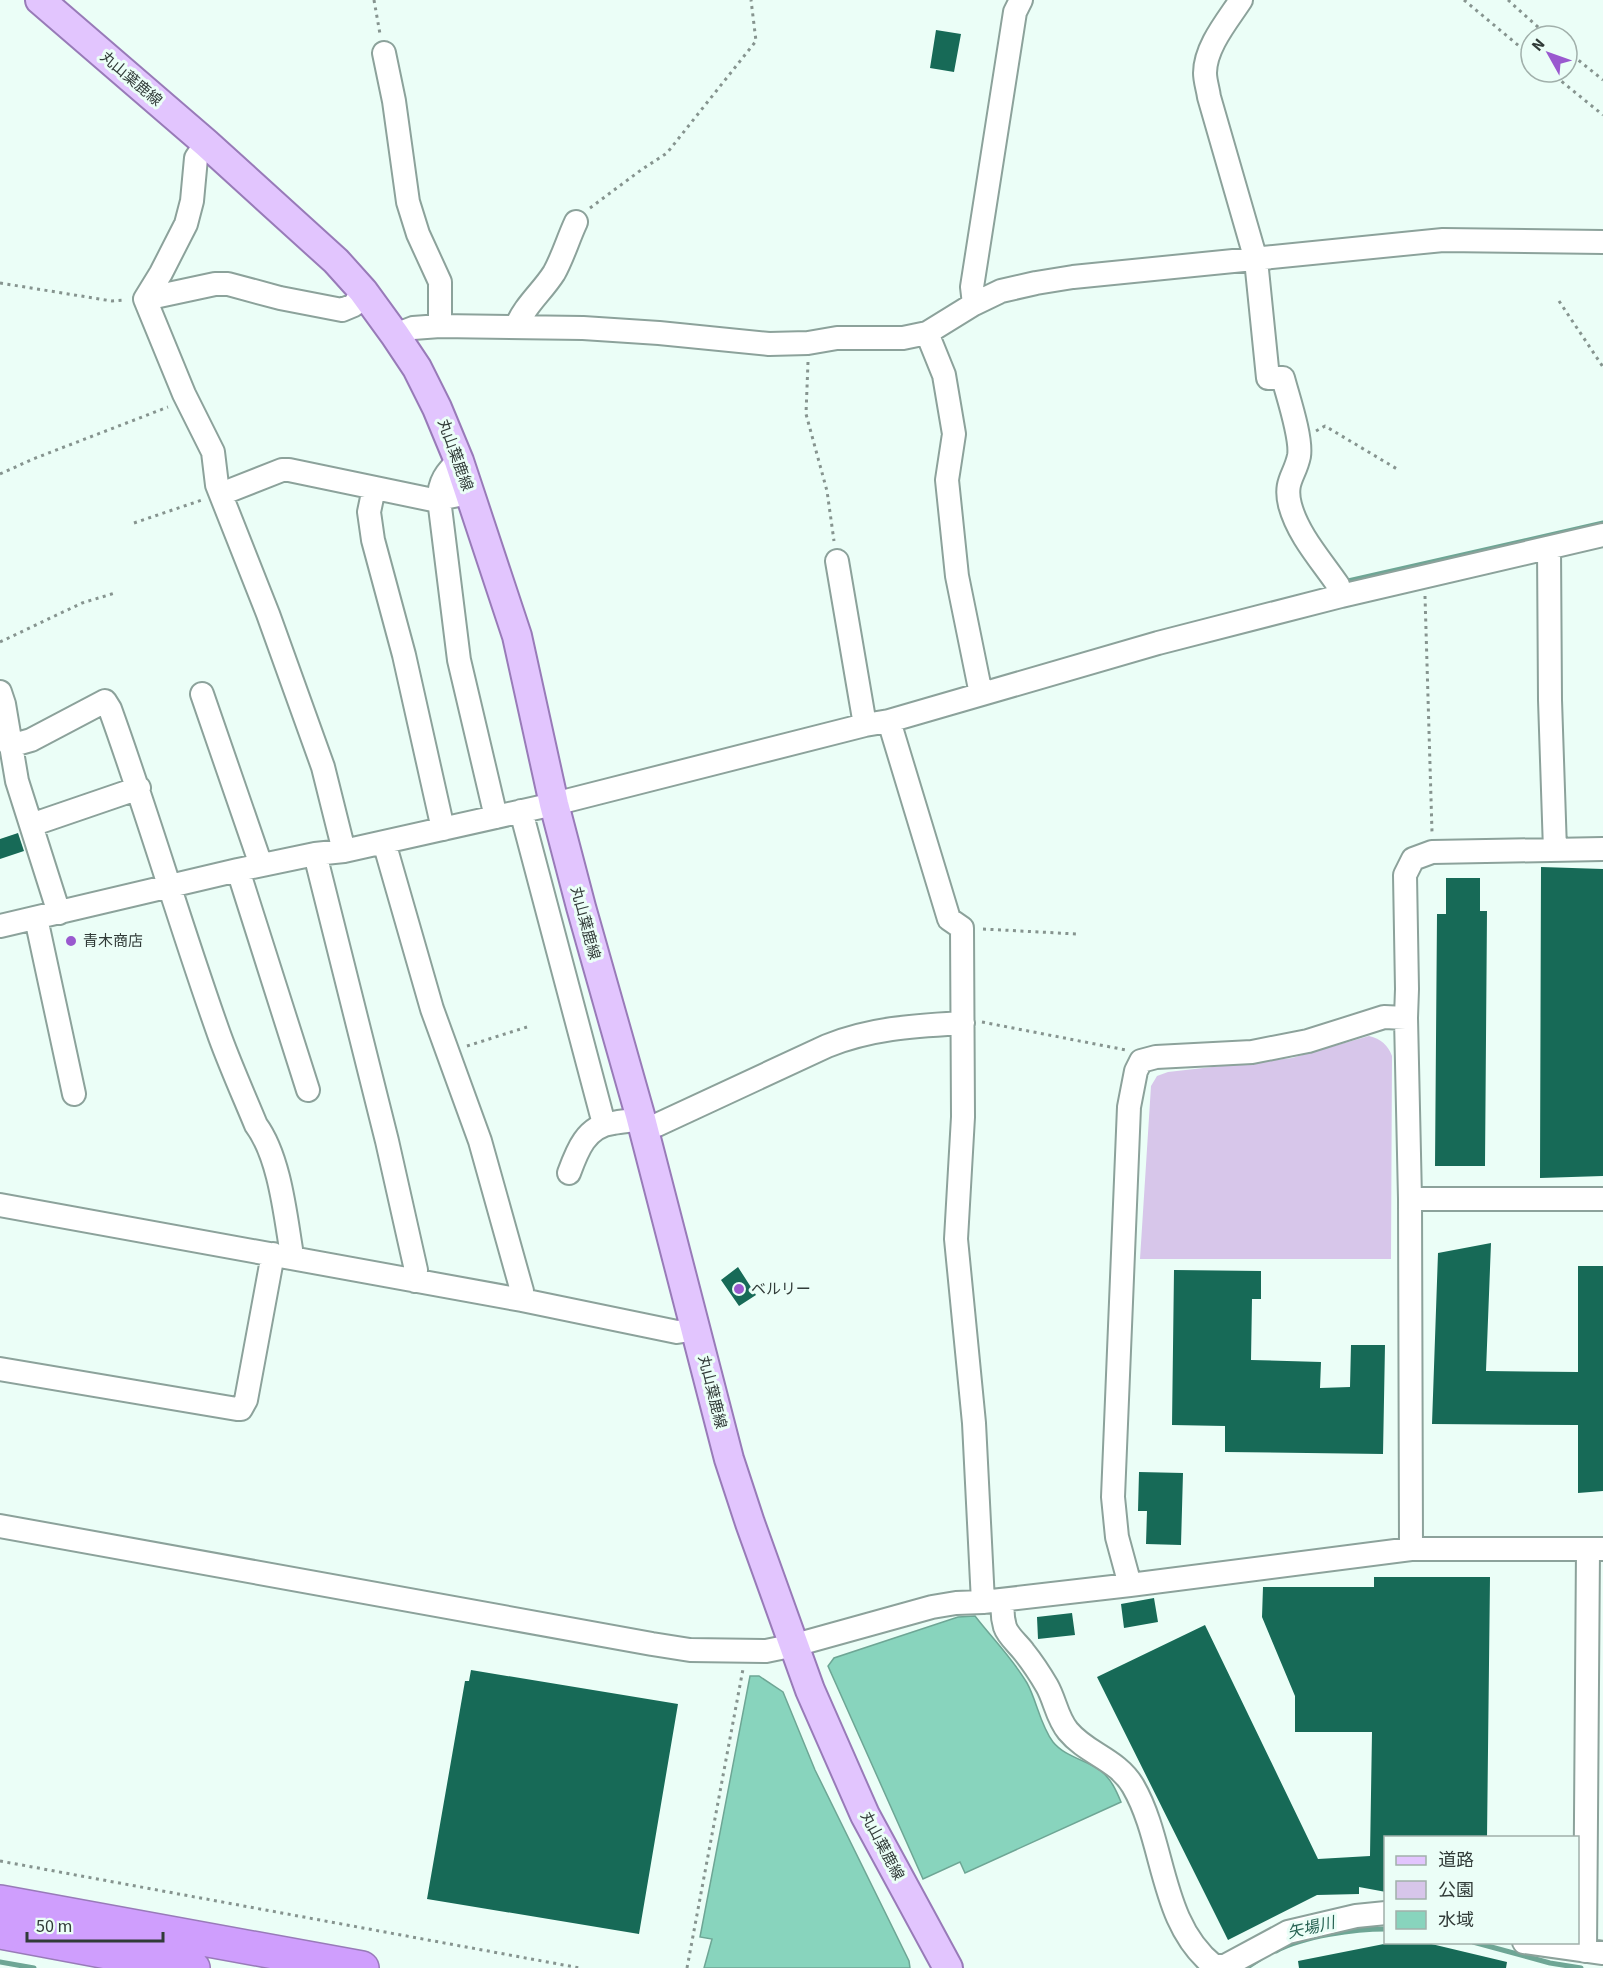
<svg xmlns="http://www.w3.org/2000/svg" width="1603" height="1968" font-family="'Source Sans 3','Noto Sans JP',sans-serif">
  <rect width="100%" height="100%" fill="#ebfef7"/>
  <!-- green -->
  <path fill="#d7c6ea" d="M1369 1036C1381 1039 1388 1045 1392 1056L1391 1259H1140L1151 1086 1157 1076 1168 1072 1292 1058Z"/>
  <!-- water -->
  <path fill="#88d4bd" stroke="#6ea695" stroke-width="1.5" d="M975 1616C992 1638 1013 1659 1027 1683 1037 1701 1040 1725 1053 1742 1065 1757 1087 1760 1101 1771 1111 1779 1116 1790 1121 1802L965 1873 960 1862 923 1879 828 1666 834 1658 958 1617Z
    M750 1676H759L783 1692 815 1770 909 1961 910 1968H704L712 1939 700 1937Z"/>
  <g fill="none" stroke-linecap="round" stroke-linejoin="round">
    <!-- stream -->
    <path stroke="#6ea695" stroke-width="5" d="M1348 581 1603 523
      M1473 1942 1550 1963 1581 1968
      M1276 1951C1304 1936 1355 1929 1386 1929
      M0 1962 34 1968
      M1246 1968 1260 1959"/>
  </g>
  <!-- building -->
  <path fill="#176a57" d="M936 30 961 34 954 72 930 68Z
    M18 833 24 851 0 859V839Z
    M1541 867 1603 869V1176L1540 1178Z
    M1446 878H1480V911H1487L1485 1166H1435L1437 914H1446Z
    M1491 1243 1486 1371 1578 1372V1266H1603V1491L1578 1493V1425L1432 1424 1438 1253Z
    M738 1267 756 1295 739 1306 721 1280Z
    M1174 1270 1261 1271V1299H1252L1251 1360 1321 1362 1320 1388 1350 1387 1351 1345H1385L1383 1454 1225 1452V1426L1172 1425Z
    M1139 1472 1183 1473 1181 1545 1146 1544 1147 1511H1138Z
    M1374 1577H1490L1487 1838H1386V1892L1359 1887V1894L1317 1895 1228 1940 1097 1677 1205 1625 1318 1859 1370 1856 1372 1732H1295V1696L1262 1617 1263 1587H1374Z
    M1154 1598 1158 1622 1124 1628 1121 1604Z
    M1072 1613 1075 1635 1038 1639 1037 1617Z
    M471 1670 678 1704 639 1934 427 1899 465 1681H469Z
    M1394 1942H1423L1507 1962 1506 1968H1299L1298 1961Z"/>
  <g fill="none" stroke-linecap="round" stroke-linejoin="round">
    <defs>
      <path id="minor" d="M1241 0C1228 20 1205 47 1205 73 1205 81 1208 89 1209 97L1256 260 1268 378H1283C1288 397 1302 438 1299 456 1295 476 1284 481 1290 505 1298 535 1321 560 1338 585L1341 596
        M384 53 394 101 408 202 418 234 440 282V326
        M145 299 184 394 213 452 217 485 268 614 323 767 344 851
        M145 299 215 284H228L280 298 342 310 354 305 363 291
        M145 299 161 273 186 224 192 201 196 158 206 143
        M974 304 972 287 1015 12 1021 0
        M516 327C524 306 542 292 554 273 563 257 568 239 576 222
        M927 333 944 375 954 434 947 480 957 576 981 694
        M395 335 413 328 440 326 583 328 659 333 769 344 808 343 837 338H903L927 333 974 304 1001 291 1036 283 1073 277 1443 240 1603 242
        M459 461C446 472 439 482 439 499L459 660 496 817
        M374 488 369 512 373 540 404 655 443 829
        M221 494 282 470H289L433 500 469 493
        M1549 548 1550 700 1555 850
        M837 561 865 725
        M0 692 4 704 17 781 59 913
        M202 694 261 865
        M889 721 949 919 962 928 963 1117 956 1239 974 1423 983 1602
        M10 746 31 740 105 701 110 709C149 817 181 928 220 1037 231 1067 244 1096 256 1125 279 1156 285 1212 291 1249V1258
        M521 811 604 1124
        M31 825 139 788
        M384 842 432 1009 480 1141 522 1291V1300
        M315 854 387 1141 416 1270 415 1281
        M238 870 308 1090
        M36 918 74 1094
        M0 926 238 870 315 854 344 851 554 804 865 725 889 721 1158 643 1341 596 1603 535
        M643 1129 657 1125 827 1046C872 1028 914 1026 963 1023
        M569 1173C577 1151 586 1126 613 1123 622 1121 631 1121 641 1119
        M1410 1199H1603
        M0 1205 522 1300 677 1332 696 1329
        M0 1369 237 1409H241L246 1400 273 1254
        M0 1526 652 1644 690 1650 766 1651 795 1645 932 1607 956 1603 983 1602 1130 1585 1411 1549H1603
        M1411 1549 1410 1199 1406 1018 1407 989 1405 875 1413 859 1432 852 1603 849
        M1130 1585 1117 1537 1113 1497 1129 1107 1136 1071 1141 1061 1156 1057 1252 1052 1308 1041 1384 1017 1406 1018
        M1003 1600C1002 1609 1002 1617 1005 1627 1008 1636 1018 1644 1024 1652 1032 1662 1040 1674 1047 1686 1055 1700 1057 1718 1068 1731 1087 1754 1117 1759 1133 1786 1166 1843 1159 1922 1214 1966H1225L1288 1932 1356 1916 1386 1913
        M1524 1942 1603 1953
        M1585 1951 1588 1549"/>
      <path id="major" d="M40 0 206 143 336 261 363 291 395 335 417 368 437 408 459 461 517 636 554 804 581 907 640 1115 729 1459 750 1523 810 1690 865 1815 948 1968"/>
      <path id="highway" d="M0 1902 362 1968
        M0 1932 193 1968"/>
    </defs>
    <!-- minor casing -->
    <use href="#minor" stroke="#8ca29b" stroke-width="26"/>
    <!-- major casing -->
    <use href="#major" stroke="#987bb8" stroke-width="32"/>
    <!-- highway casing -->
    <use href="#highway" stroke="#987bb8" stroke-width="36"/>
    <!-- path -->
    <path stroke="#86948f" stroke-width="3" stroke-dasharray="3 4.5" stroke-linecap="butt" d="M374 0 380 34
      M1464 0 1531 56
      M1508 0 1548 36
      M1567 51 1603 80
      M1550 72 1603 115
      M590 208 641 170 667 153 756 41 751 0
      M0 283 112 301 126 300
      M1559 301 1603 367
      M808 362 806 414 827 491 834 541
      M1316 431 1325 426 1397 469
      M0 474 33 459 168 407
      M134 523 202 500
      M1425 596 1432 832
      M0 642 82 603 115 593
      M983 929 1077 934
      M982 1022 1126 1050
      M467 1046 527 1027
      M0 1861 580 1968
      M687 1968 743 1669"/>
    <!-- minor -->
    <use href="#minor" stroke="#fff" stroke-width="22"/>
    <!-- major -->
    <use href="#major" stroke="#e2c5fe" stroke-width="28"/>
    <!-- highway -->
    <use href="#highway" stroke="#cf9efd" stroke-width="33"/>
  </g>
  <!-- markers -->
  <g fill="#9a59cf" stroke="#ebfef7" stroke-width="2">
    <circle cx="71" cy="941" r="6"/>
    <circle cx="739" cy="1289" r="6"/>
  </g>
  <g text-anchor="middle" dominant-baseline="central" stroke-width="6" stroke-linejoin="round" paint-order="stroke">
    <!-- street labels -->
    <g font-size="15" fill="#313b38" stroke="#ebfef7">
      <text transform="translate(131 79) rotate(40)">丸山葉鹿線</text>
      <text transform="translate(455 455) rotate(70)">丸山葉鹿線</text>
      <text transform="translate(585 923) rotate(75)">丸山葉鹿線</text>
      <text transform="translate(712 1392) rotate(76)">丸山葉鹿線</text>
      <text transform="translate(882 1846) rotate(62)">丸山葉鹿線</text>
    </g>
    <!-- poi labels -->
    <g font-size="15" fill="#313b38" stroke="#ebfef7" text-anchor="start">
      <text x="83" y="941">青木商店</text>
      <text x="751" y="1289">ベルリー</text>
    </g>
    <!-- water labels -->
    <g font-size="16" font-style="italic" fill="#256151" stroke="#ebfef7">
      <text transform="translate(1311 1928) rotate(-13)">矢場川</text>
    </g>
  </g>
  <!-- legend -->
  <rect x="1384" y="1836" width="195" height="108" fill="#ebfef7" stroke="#a1b0ab" stroke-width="1.5"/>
  <rect x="1396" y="1856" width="30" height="9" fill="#e2c5fe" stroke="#a1b0ab" stroke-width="1.5"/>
  <text x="1438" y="1866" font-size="18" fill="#313b38">道路</text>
  <rect x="1396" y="1881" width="30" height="18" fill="#d7c6ea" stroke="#a1b0ab" stroke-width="1.5"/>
  <text x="1438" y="1896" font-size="18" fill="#313b38">公園</text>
  <rect x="1396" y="1911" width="30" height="18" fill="#88d4bd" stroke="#a1b0ab" stroke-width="1.5"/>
  <text x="1438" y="1926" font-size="18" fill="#313b38">水域</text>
  <!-- north arrow -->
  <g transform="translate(1549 54) rotate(310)"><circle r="28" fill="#ebfef7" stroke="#a1b0ab" stroke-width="1.5"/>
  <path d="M0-4.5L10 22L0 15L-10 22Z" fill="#9a59cf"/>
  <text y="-9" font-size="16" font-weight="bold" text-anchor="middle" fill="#313b38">N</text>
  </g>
  <!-- scale -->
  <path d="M27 1932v9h136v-9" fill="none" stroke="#313b38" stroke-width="3"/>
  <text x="36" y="1932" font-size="18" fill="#313b38" stroke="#ebfef7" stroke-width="4.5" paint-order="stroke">50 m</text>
</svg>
